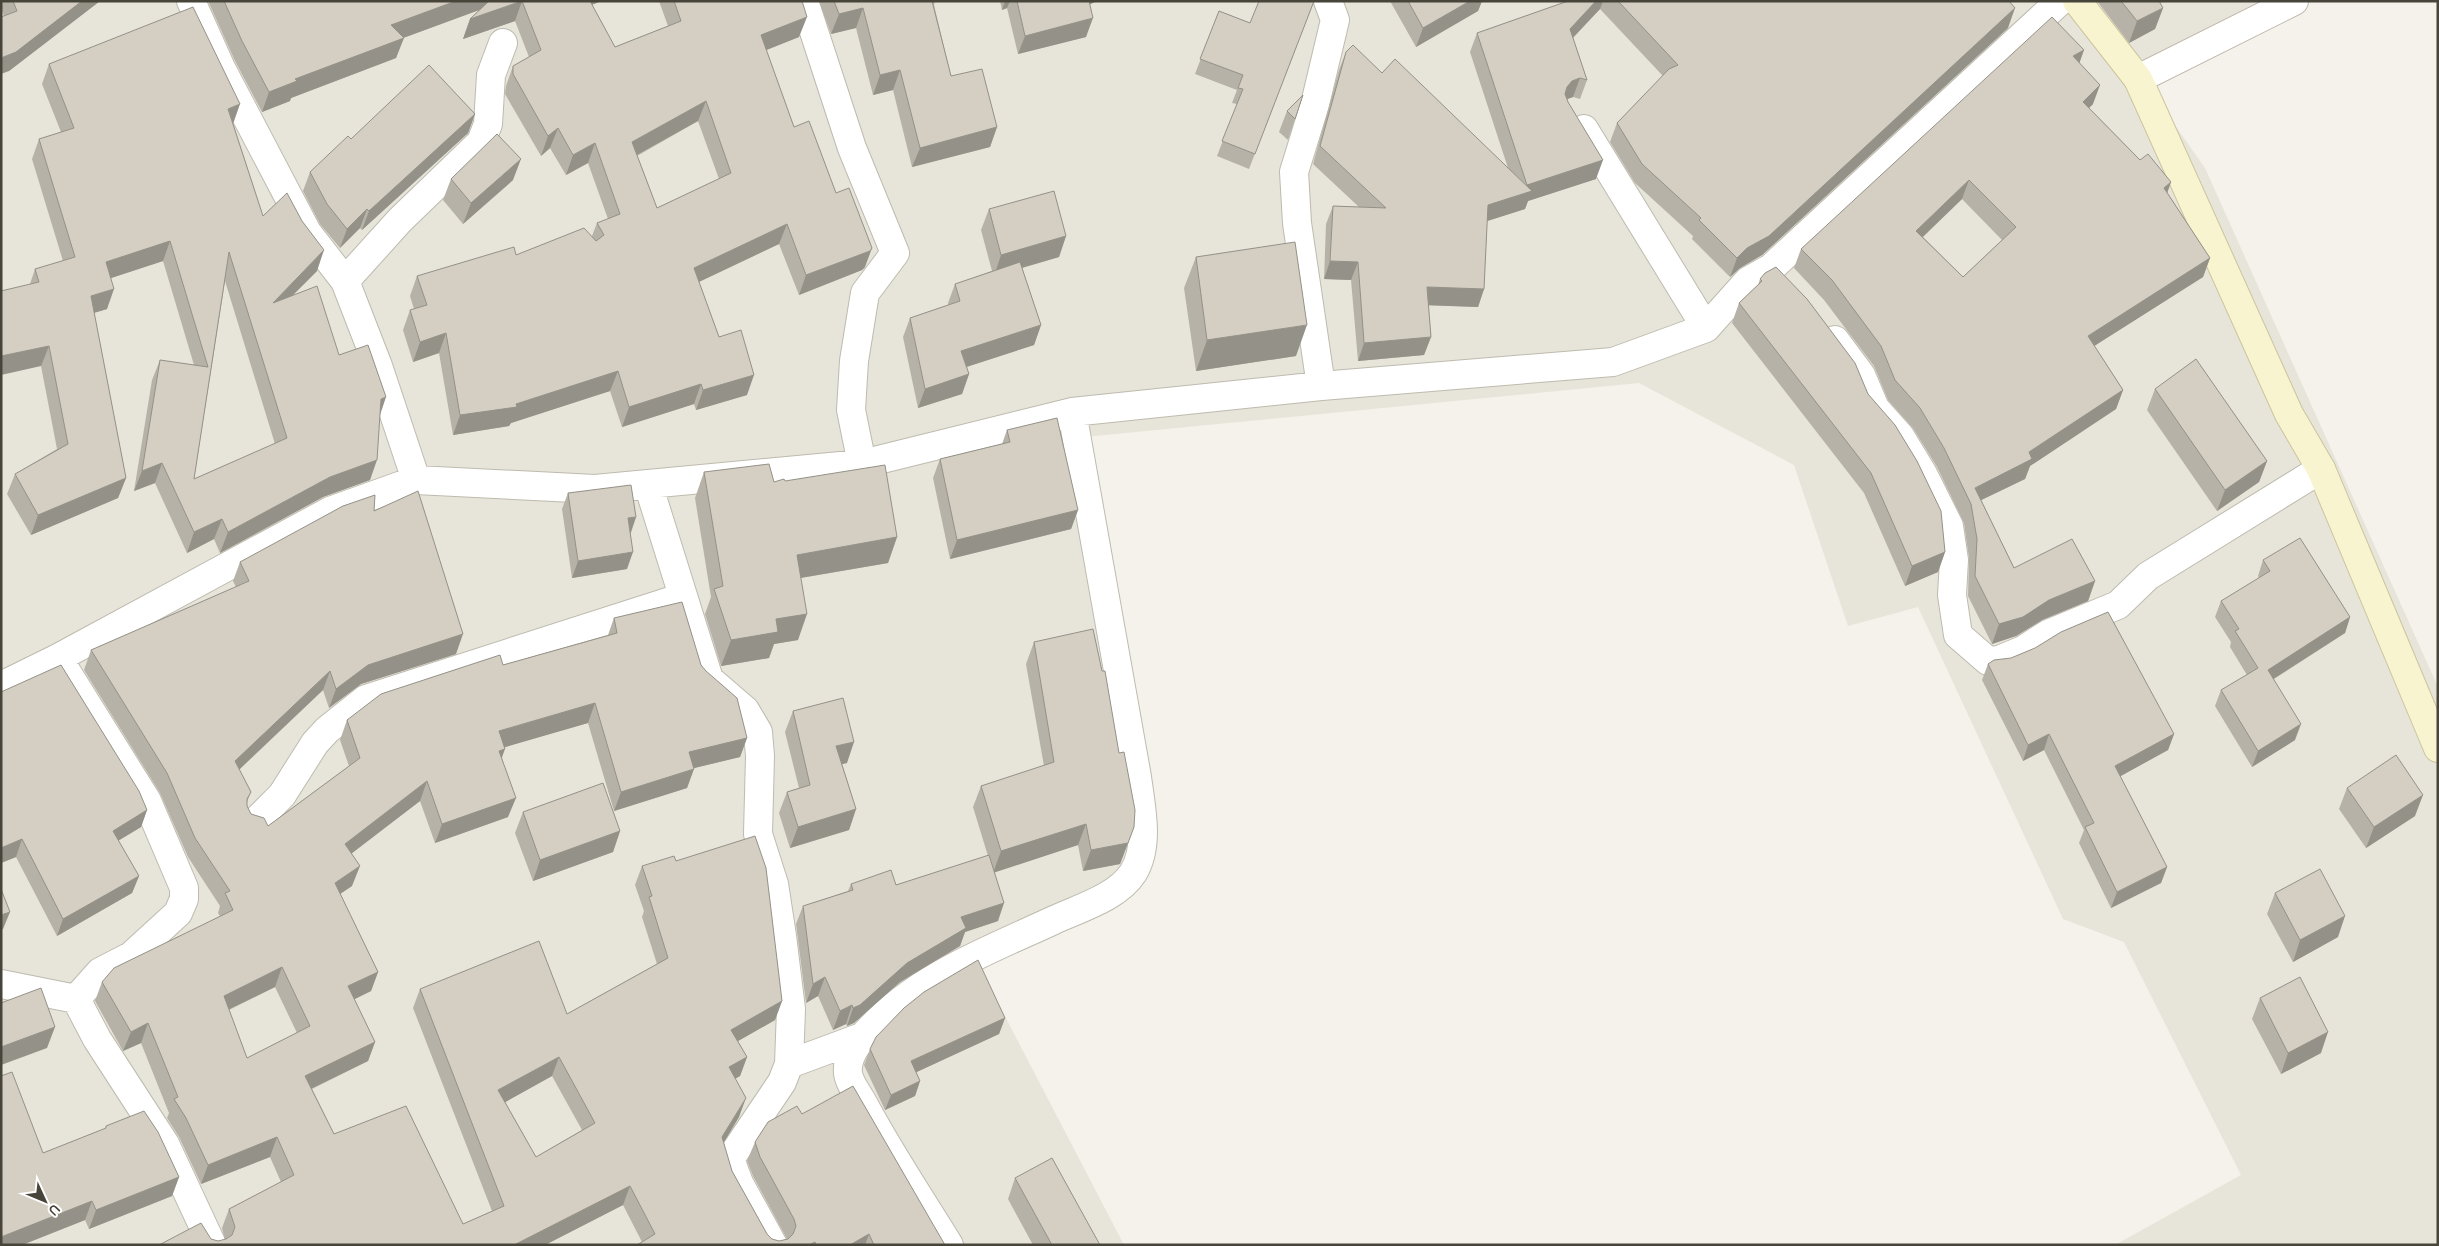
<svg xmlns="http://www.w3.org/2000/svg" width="2439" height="1246" font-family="Quicksand,sans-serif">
  <rect width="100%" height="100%" fill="#f4f2eb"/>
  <!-- residential -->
  <path fill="#e7e4da" d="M1 1H2295L2143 80 2205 168 2438 687V1245H2115L2241 1175 2124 942 2063 919 1918 607 1848 626 1794 465 1639 383 1074 438 1150 862 972 953 1124 1245H1Z"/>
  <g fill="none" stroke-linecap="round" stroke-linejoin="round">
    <defs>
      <path id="street" d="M191 1 221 68 307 232 345 281 378 366 416 480
        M804 1 852 148 895 253 865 293 854 361 851 410 862 464
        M2138 79 2294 1
        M1584 129 1706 328
        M345 281 400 220 481 142 488 124 491 75 503 43
        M1835 340 1861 375 1875 408 1900 436 1923 474 1949 526 1954 560 1952 595 1958 635 1988 661 1999 660 2023 650 2048 634 2118 605 2148 576 2321 469
        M1321 386 1297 223 1294 172 1315 104 1335 20 1328 1
        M648 484 709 679 745 710 758 732 760 756 758 834 774 884 782 936 791 1009 789 1064 782 1082 730 1159 739 1183 773 1245
        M58 658 147 801 184 888V899L178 913 131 956 100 972 76 999 97 1039 165 1144 212 1245
        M1 686 58 658 330 511 416 480 595 489 862 464 1072 412 1321 386 1613 362 1706 328 1748 281 1771 268 2060 1
        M255 822 282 795 315 743 327 730 366 699 683 597
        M1 984 76 999
        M789 1064 862 1037
        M949 1245C920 1198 889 1152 863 1103 858 1094 849 1083 848 1073 846 1057 859 1040 869 1030 917 977 989 950 1052 921 1077 909 1117 898 1133 873 1150 846 1141 807 1137 777L1072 412"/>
      <path id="secondary" d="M2077 1 2138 79 2289 414 2321 469 2438 748"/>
    </defs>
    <!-- street casing -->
    <use href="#street" stroke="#bebbae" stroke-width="30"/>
    <!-- secondary casing -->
    <use href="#secondary" stroke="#cbc59e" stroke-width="30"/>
    <!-- street -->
    <use href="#street" stroke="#fff" stroke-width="28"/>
    <!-- secondary -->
    <use href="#secondary" stroke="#f9f4d0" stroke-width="28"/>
  </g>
  <!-- wall -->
  <path fill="#b6b2a7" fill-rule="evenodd" d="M1 1H100L9 71 4 16 1 9Z
    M208 1H601L592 5 615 47 668 26 659 1H802L799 37 766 50 794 127 865 267 862 270 799 295 779 244 699 282 719 337 747 395 696 410 694 404 622 427 610 391 511 423 509 426 453 435 439 353 413 362 403 330 410 310 414 309 410 296 417 276 516 255 592 236 597 223 608 219 588 163 566 175 550 148 541 156 505 94 506 86 513 66 529 57 515 21 463 39 470 19 479 10 403 38 396 58 291 98 290 101 262 112 235 61ZM698 121 719 179 657 208 637 156Z
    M819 1H935L934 5 951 76 997 127 990 147 912 167 893 90 873 95 856 28 831 34Z
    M1000 1H1097L1090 4 1086 37 1018 54 1007 8 1002 10Z
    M1314 1 1249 169 1217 156 1237 104 1232 103 1237 90 1195 74 1219 11 1250 23Z
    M1390 1H1482L1478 11 1416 47Z
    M1568 1H2009L2008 28 1762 255 1740 268 1730 277 1692 239 1693 236 1635 183 1610 142 1617 123 1663 76 1600 9 1573 38 1587 80 1580 99 1573 97 1567 99 1596 179 1528 201 1525 209 1487 221 1484 289 1478 307 1428 305 1431 337 1424 355 1358 361 1351 280 1324 279 1326 224 1333 206 1359 207 1313 164 1339 70 1346 52 1382 73 1508 168 1470 52 1477 33Z
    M2097 1H2159L2163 8 2155 29 2129 43Z
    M2080 63 2093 104 2089 108 2140 160 2171 182 2167 192 2210 258 2203 277 2094 346 2123 390 2116 409 2030 466 2025 479 1981 500 2014 568 2095 581 2088 601 2042 620 2016 636 1992 644 1968 596 1969 558 1964 523 1937 467 1913 428 1888 400 1874 366 1824 300 1794 268 1801 249ZM1962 199 2002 240 1963 277 1923 237Z
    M49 64 233 123 263 216 317 271 293 295 339 355 380 413 370 480 323 497 220 553 214 539 187 553 155 483 134 491 152 380 160 360 194 365 163 261 111 278 107 309 94 313 126 478 118 498 31 535 7 494 15 474 57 449 41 366 30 284 35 269 63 261 32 159 39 139 61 132 42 84ZM225 281 275 444 194 479Z
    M1287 111 1295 119 1288 140 1279 132Z
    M475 114 468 133 362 230 360 228 340 248 320 224 303 191 310 172 351 139Z
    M451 179 513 180 463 224 443 200Z
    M989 209 1066 236 1059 257 1022 268 1041 325 1034 345 966 367 969 374 962 394 918 408 903 337 910 318 948 305V303L955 284 992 271 981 230Z
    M1196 257 1296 356 1196 371 1184 288Z
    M1760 279 1868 394 1945 552 1938 572 1905 586 1864 493 1732 323 1739 303 1758 285Z
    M2155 389 2267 461 2259 482 2217 511 2147 410Z
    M1007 430 1078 510 1071 529 950 559 933 478 940 459 1002 444Z
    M704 472 774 482 785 481 897 537 888 563 801 578 798 640 774 644 769 658 721 666 705 614 711 597 695 498Z
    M568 493 636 517 631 533 627 569 572 578 562 509Z
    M374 511 456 654 361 684 329 708 323 690 239 770 251 792 247 802V806L251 814 268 826 349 766 340 740 347 720 503 665 608 635 614 618 701 665 747 738 740 757 694 768 687 788 614 811 588 723 504 747 502 757 508 817 435 843 420 801 351 853 352 886 340 894 378 972 371 991 354 999 375 1042 368 1061 312 1089 334 1134 463 1224 492 1211 413 1008 420 989 567 1014 657 964 642 917 644 911 635 885 642 866 676 861 782 1001 775 1020 738 1041 747 1057 740 1076 735 1079 739 1117 723 1143 732 1171 767 1234 772 1239 779 1241 787 1239 753 1176 747 1161 755 1142 802 1114 945 1245H637L642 1242 623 1205 545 1245H159L211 1239 218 1241 225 1240 222 1228 229 1209 281 1182 270 1157 201 1184 179 1137 167 1118 169 1113 141 1043 123 1051 95 1001 102 982 220 916 218 913 220 906 188 857 160 793 84 670 91 650 236 587 233 581 240 562ZM275 987 297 1033 247 1058 229 1010ZM552 1076 582 1130 536 1157 505 1102Z
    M2263 560 2350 617 2345 633 2274 679 2295 740 2252 767 2215 706 2221 690 2247 675 2230 647 2231 642 2215 617 2221 601 2259 578 2258 576Z
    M1034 642 1119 753 1134 827 1120 864 1083 871 1078 845 994 872 998 921 965 932 960 946 900 982 854 1023 847 1026 846 1024 833 1030 818 996 806 1003 796 924 803 906 848 891 851 884 896 885 988 856 973 807 981 786 1044 766 1026 664Z
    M1988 664 2174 734 2168 750 2120 776 2167 867 2161 883 2111 908 2079 843 2084 830 2044 750 2023 761 1982 680Z
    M1 692 147 810 141 827 118 841 139 876 132 893 57 936 16 857 1 863Z
    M793 711 847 763 842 764 856 809 849 830 790 848 779 813 787 792 799 788 785 732Z
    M2347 788 2415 816 2366 848 2339 809Z
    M523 812 620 831 613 852 533 881 515 833Z
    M2275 893 2338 937 2293 962 2267 914Z
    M2260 998 2321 1053 2281 1074 2252 1019Z
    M1005 1018 999 1034 916 1072 920 1081 915 1096 885 1110 864 1065 870 1049Z
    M106 1126 179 1177 172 1196 89 1229 85 1220 22 1245H1L43 1153 105 1129Z
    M1015 1178 1100 1245H1033L1008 1199Z"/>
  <!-- shaded-wall -->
  <path fill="#949188" d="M82 1H100L9 71 1 74V58Z
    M456 1H501V2L384 45 391 25Z
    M522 1 515 21 463 39 470 19Z
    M580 1H601L577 11Z
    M1005 1H1010L1007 8 1002 10Z
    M1082 1H1097L1080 9Z
    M1470 1H1482L1478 11 1416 47 1423 28Z
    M1596 1H1603L1600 9 1563 48 1570 29Z
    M863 8 856 28 831 34 839 14Z
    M2015 8 2008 28 1762 255 1740 268 1730 277 1737 258 1747 248Z
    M2163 8 2155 29 2129 43 2137 21Z
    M807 17 799 37 754 55 761 35Z
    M1093 18 1086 37 1018 54 1025 36Z
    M404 38 396 58 291 98 290 101 262 112 269 92 295 79Z
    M2084 50 2077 70 2073 56Z
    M900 70 893 90 873 95 880 75Z
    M1580 78 1573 97 1565 100 1560 106 1567 87 1572 81Z
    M2100 85 2093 104 2076 121 2083 102Z
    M706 101 698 121 624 162 632 142Z
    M240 104 233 124 228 109Z
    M475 114 468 133 362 230 369 211Z
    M997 127 990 147 912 167 920 148Z
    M558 128 550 148 541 156 548 136Z
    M595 143 588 163 566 175 573 155Z
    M521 159 513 180 463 224 471 203Z
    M1603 160 1596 179 1528 201 1525 209 1481 223 1488 205 1524 193 1527 185Z
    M1969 180 1962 199 1909 250 1916 231Z
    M2171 182 2164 202V188Z
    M367 209 360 228 340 248 347 229Z
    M787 224 779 244 686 288 694 268Z
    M1066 236 1059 257 994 276 1001 255Z
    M170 241 163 261 99 282 106 262Z
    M872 248 865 267 862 270 799 295 806 275Z
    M324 250 317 271 265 323 273 303Z
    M2210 258 2203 277 2080 355 2088 336Z
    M1330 261 1358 262 1351 280 1324 279Z
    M1427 287 1484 289 1478 307 1420 305Z
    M114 289 107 309 83 316 91 296Z
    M1041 325 1034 345 954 371 961 351Z
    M1307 325 1296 356 1196 371 1207 340Z
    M446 333 439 353 413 362 420 342Z
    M1431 337 1424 355 1358 361 1364 343Z
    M49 346 41 366 1 375V356Z
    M618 371 610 391 511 423 509 426 453 435 460 415 516 404Z
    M969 374 962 394 918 408 925 389Z
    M754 375 747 395 696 410 703 390Z
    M701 384 694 404 622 427 629 407Z
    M2123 390 2116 409 2030 466 2025 479 1971 505 1975 488Z
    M386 397 379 418 381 399Z
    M377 460 370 480 323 497 220 553 228 532 330 477Z
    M2267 461 2259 482 2217 511 2225 490Z
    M162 463 155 483 134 491 142 471Z
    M126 478 118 498 31 535 38 515Z
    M1078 510 1071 529 950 559 957 540Z
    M636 517 630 534 628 518Z
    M222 519 214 539 187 553 194 532Z
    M897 537 888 563 788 580 797 555Z
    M633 552 627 569 572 578 578 561Z
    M1945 552 1938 572 1905 586 1912 566Z
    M2095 581 2088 601 2042 620 2016 636 1992 644 1999 624 2049 600Z
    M807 614 798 640 774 644 769 658 721 666 731 640 776 619Z
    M2350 617 2345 633 2262 686 2268 670Z
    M463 634 456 654 361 684 329 708 336 689 368 665Z
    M330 671 323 690 228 780 235 761Z
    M595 703 588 723 492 751 499 731Z
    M2301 724 2295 740 2252 767 2258 751Z
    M2049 734 2044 750 2023 761 2028 745Z
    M2174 734 2168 750 2110 782 2115 766Z
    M747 738 740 757 682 771 689 752Z
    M854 742 847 763 828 767 836 746Z
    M505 749 498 768 499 751Z
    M694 769 687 788 614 811 621 792Z
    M427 781 420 801 338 864 345 844Z
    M2423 795 2415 816 2366 848 2374 827Z
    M516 798 508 817 435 843 442 824Z
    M856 809 849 830 790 848 798 827Z
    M147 810 141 827 106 848 113 831Z
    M1086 824 1078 845 993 873 1001 851Z
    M620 831 613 852 533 881 540 860Z
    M22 839 16 857 1 863V848Z
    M1128 843 1120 864 1083 871 1091 850Z
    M360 866 352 886 328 902 335 883Z
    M2167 867 2161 883 2111 908 2117 892Z
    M139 876 132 893 57 936 63 919Z
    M1004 903 998 921 965 932 960 946 900 982 854 1023 847 1026 853 1008 907 963 961 917Z
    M10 912 3 929 1 930V915Z
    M2345 916 2338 937 2293 962 2300 940Z
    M282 967 275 987 217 1015 224 996Z
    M378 972 371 991 341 1006 348 986Z
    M825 977 818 996 806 1003 813 984Z
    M782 1001 775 1020 724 1049 731 1030Z
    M852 1005 846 1024 833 1030 840 1011Z
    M1005 1018 999 1034 906 1077 911 1061Z
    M148 1023 141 1043 123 1051 131 1032Z
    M55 1027 47 1048 1 1065V1047Z
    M2328 1032 2321 1053 2281 1074 2288 1053Z
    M375 1042 368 1061 298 1095 305 1076Z
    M559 1057 552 1076 491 1110 498 1090Z
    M747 1057 740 1076 722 1086 729 1067Z
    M920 1081 915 1096 885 1110 891 1095Z
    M746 1098 739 1117 715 1157 722 1137Z
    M277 1137 270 1157 201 1184 208 1165Z
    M179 1177 172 1196 89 1229 96 1210Z
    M630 1186 623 1205 545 1245H514Z
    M92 1201 85 1220 22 1245H1V1237Z
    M869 1234 865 1245H850Z"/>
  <!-- building -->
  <path fill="#d4cfc2" stroke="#949188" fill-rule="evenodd" d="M13 1H82L16 52 1 58V17L17 11Z
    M224 1H456L391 25 404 38 295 79 297 81 269 92 242 41Z
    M489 1H590L615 47 681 21 674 1H802L807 17 761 35 794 127 809 121 836 193 849 188 872 248 870 251 806 275 787 224 694 268 719 337 741 330 754 375 703 390 701 384 629 407 618 371 516 404 517 407 460 415 446 333 420 342 410 310 427 305 417 276 514 247 516 255 584 228 596 241 604 235 597 223 620 214 595 143 573 155 558 128 548 136 513 74V66L541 50 522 1 470 19ZM706 101 731 173 657 208 632 142Z
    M834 1H932L951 76 982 69 997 127 920 148 900 70 880 75 863 8 839 14Z
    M1017 1H1089L1093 18 1025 36Z
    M1259 1H1314L1255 154 1222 141 1243 89 1238 88 1243 75 1200 59 1219 11 1250 23Z
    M1408 1H1470L1423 28Z
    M1568 1H1596L1570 29 1587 80 1580 78 1572 81 1567 87 1565 94 1568 102 1603 160 1527 185 1477 33Z
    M1618 1H2009L2015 8 1769 236 1747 248 1737 258 1699 220 1701 218 1642 164 1617 123 1669 69 1678 65Z
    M2121 1H2159L2163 8 2137 21Z
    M193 7 240 104 228 109 263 216 287 193 302 221 324 250 273 303 317 286 339 355 368 345 386 397 381 399 377 460 330 477 228 532 222 519 194 532 162 463 142 471 160 360 208 367 170 241 106 262 114 289 91 296 126 478 38 515 15 474 68 444 49 346 1 356V291L39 282 35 269 75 257 39 139 74 128 49 64ZM229 252 287 438 194 479Z
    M2052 17 2084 50 2073 56 2100 85 2083 102 2140 160 2148 154 2171 182 2164 188 2210 258 2088 336 2123 390 2029 452 2032 459 1975 488 2014 568 2072 539 2095 581 2049 600 2023 617 1999 624 1975 576 1977 539 1971 504 1944 448 1920 408 1895 380 1881 346 1832 280 1801 249ZM1969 180 2016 227 1963 277 1916 231Z
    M1353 45 1382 73 1395 59 1532 191 1488 205 1484 289 1427 287 1431 337 1364 343 1358 262 1330 261 1333 206 1386 208 1320 146 1346 52Z
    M429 65 475 114 369 211 367 209 347 229 327 204 310 172 348 136 351 139Z
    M1303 95 1295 119 1287 111Z
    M497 134 521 159 471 203 451 179Z
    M1054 191 1066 236 1001 255 989 209Z
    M1295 242 1307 325 1207 340 1196 257Z
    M1020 262 1041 325 961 351 969 374 925 389 910 318 960 301 955 284Z
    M1776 267 1807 299 1855 363 1868 394 1895 425 1917 461 1941 511 1945 552 1912 566 1871 473 1739 303 1762 281 1760 279 1765 273Z
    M2196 359 2267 461 2225 490 2155 389Z
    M1057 418 1078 510 957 540 940 459 1010 442 1007 430Z
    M769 464 774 482 784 479 785 481 885 465 897 537 797 555 807 614 776 619 778 632 731 640 714 589 723 586 704 472Z
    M631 485 636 517 628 518 633 552 578 561 568 493Z
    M418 491 463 634 368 665 336 689 330 671 235 761 251 792 247 799V806L251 814 264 818 268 826 360 758 347 720 381 694 500 655 503 665 617 633 614 618 682 602 701 665 706 671 737 698 747 738 689 752 694 769 621 792 595 703 499 731 505 749 499 751 516 798 442 824 427 781 345 844 360 866 335 883 378 972 348 986 375 1042 305 1076 334 1134 406 1106 463 1224 504 1206 420 989 539 941 567 1014 668 958 649 897 652 896 642 866 674 856 676 861 755 836 766 868 782 1001 731 1030 747 1057 729 1067 746 1098 722 1137 732 1171 767 1234 772 1239 779 1241 788 1239 793 1234 796 1226 794 1219 760 1157 755 1142 768 1122 797 1106 802 1114 853 1086 945 1245H874L869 1234 850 1245H816L815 1242 809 1245H637L655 1234 630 1186 514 1245H159L201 1223 211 1239 218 1241 226 1239 232 1235 235 1227 229 1209 294 1175 277 1137 208 1165 186 1118 174 1099 178 1097 148 1023 131 1032 102 982 114 968 233 910 225 893 230 891 195 838 167 773 91 650 249 581 240 562 343 506 375 495 374 511ZM282 967 310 1026 247 1058 224 996ZM559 1057 595 1123 536 1157 498 1090Z
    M2300 538 2350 617 2268 670 2301 724 2258 751 2221 690 2258 668 2235 631 2239 629 2221 601 2270 571 2263 560Z
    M2108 612 2174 734 2115 766 2167 867 2117 892 2085 827 2094 823 2049 734 2028 745 1988 664 1994 660 2011 658 2035 648 2061 632Z
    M1093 629 1102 671H1105L1119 753 1124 752 1135 810 1134 827 1128 843 1091 850 1086 824 1001 851 981 786 1054 762 1034 642Z
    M61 665 139 791 147 810 113 831 139 876 63 919 22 839 1 848V692Z
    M843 698 854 742 836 746 856 809 798 827 787 792 810 785 793 711Z
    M2396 755 2423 795 2374 827 2347 788Z
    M603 783 620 831 540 860 523 812Z
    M989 855 1004 903 961 917 966 928 907 963 860 1005 853 1008 852 1005 840 1011 825 977 813 984 803 906 853 890 851 884 891 870 896 885Z
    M2320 869 2345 916 2300 940 2275 893Z
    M1 889 10 912 1 915Z
    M978 960 1005 1018 911 1061 920 1081 891 1095 870 1049 876 1037 904 1008 924 992Z
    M2300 977 2328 1032 2288 1053 2260 998Z
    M41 988 55 1027 1 1047V1003Z
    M12 1072 43 1153 106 1128V1126L144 1111 158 1132 179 1177 96 1210 92 1201 1 1237V1076Z
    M1052 1158 1100 1245H1052L1015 1178Z"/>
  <!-- border -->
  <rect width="2439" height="1246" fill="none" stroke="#47443a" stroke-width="5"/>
  <!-- north arrow -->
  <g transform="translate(45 1201) rotate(134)" stroke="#ffffff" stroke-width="4" paint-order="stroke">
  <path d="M0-4L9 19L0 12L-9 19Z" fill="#47443a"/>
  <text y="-8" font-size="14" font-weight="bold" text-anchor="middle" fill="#47443a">U</text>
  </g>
</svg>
